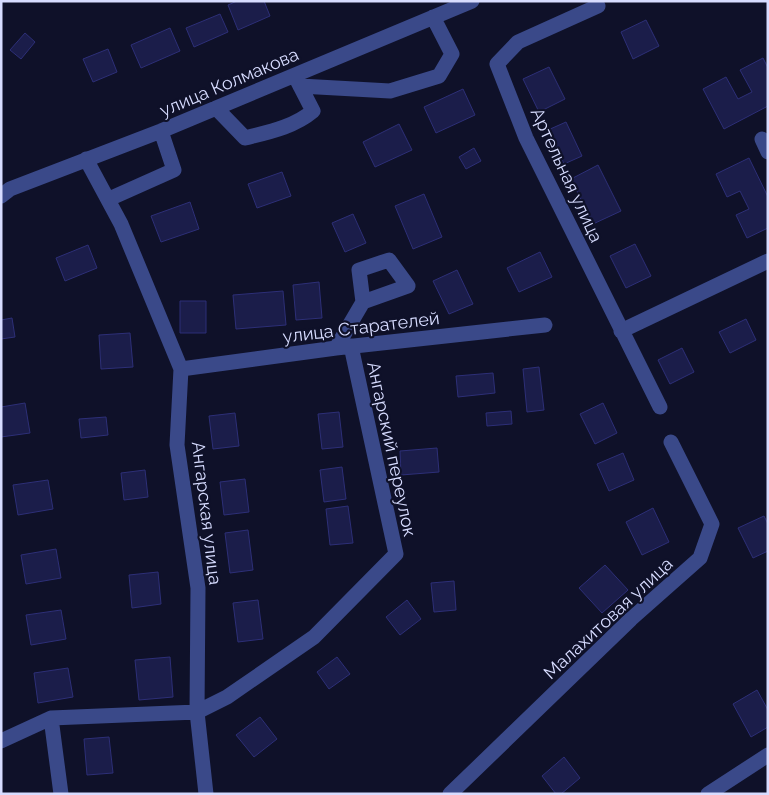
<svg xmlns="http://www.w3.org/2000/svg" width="769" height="795" font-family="Raleway,sans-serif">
  <rect width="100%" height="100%" fill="#0f1129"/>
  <!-- building -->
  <path fill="#1b1d4a" stroke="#2d2f77" d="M237 1H264L270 16 238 30 228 5Z
    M220 14 228 32 194 47 186 28Z
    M646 20 659 46 633 59 621 32Z
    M170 28 180 51 141 68 131 45Z
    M25 33 35 42 21 59 10 50Z
    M108 49 117 72 93 82 83 59Z
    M763 58 768 68V106L724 129 703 89 726 77 738 99 752 92 740 70Z
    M549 67 565 99 539 112 523 79Z
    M463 89 475 115 436 133 424 107Z
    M566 122 582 156 564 164 548 130Z
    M399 124 412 150 375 167 363 142Z
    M474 148 481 161 466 169 459 157Z
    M749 158 768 197V228L747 238 736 215 749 209 740 191 727 197 716 174Z
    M598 165 621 211 593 224 571 179Z
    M282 172 291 196 257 208 248 184Z
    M424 194 442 237 413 249 395 206Z
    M190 202 199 229 161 242 151 216Z
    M353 214 366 243 345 252 332 223Z
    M635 244 651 276 626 288 610 256Z
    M88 245 97 268 65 281 56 258Z
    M540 252 552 277 519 292 507 268Z
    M457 270 473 304 449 314 433 281Z
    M319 282 322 318 296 320 293 285Z
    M283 291 286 325 236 329 233 295Z
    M180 301H206V333H180Z
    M12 318 15 337 1 339V320Z
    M746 319 756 340 730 353 719 332Z
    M130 333 133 367 101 369 99 335Z
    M682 348 694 372 670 384 658 360Z
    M539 367 544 410 527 412 523 369Z
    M493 373 495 393 458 397 456 376Z
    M25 403 30 433 1 437V407Z
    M603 403 617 433 595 444 580 414Z
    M511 411 512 424 487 426 486 413Z
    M339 412 343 447 322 449 318 414Z
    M235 413 239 446 213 449 209 416Z
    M106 417 108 435 81 438 79 419Z
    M437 448 439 472 401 475 400 451Z
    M623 453 634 480 609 491 597 464Z
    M342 467 346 499 324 502 320 470Z
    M145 470 148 497 124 500 121 473Z
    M245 479 249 512 224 515 220 482Z
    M48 480 53 509 18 515 13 485Z
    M348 506 353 543 330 545 326 509Z
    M653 508 669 542 642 555 626 522Z
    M764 516 768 524V551L753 558 738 528Z
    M248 530 253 570 230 573 225 533Z
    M56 549 61 578 26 584 21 555Z
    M605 565 628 590 602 613 579 588Z
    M158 572 161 604 132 608 129 575Z
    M454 581 456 610 434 612 431 583Z
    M258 600 263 639 238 642 233 603Z
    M407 600 421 619 400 635 386 617Z
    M61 610 66 639 31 645 26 615Z
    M170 657 173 697 139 700 135 660Z
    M337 657 350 674 329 689 317 672Z
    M68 668 73 697 38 703 34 673Z
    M757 690 768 710V727L751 737 733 704Z
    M260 717 277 739 254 757 236 735Z
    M109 737 113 773 87 775 84 739Z
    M564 757 580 778 561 794H556L542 776Z"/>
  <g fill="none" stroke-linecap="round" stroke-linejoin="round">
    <!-- minor -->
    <path stroke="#3a4989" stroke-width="15" d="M598 6 518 42 497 64 526 138 660 407
      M300 86 390 91 439 76 452 54 433 17
      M216 108 245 138C269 132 294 127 313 111L297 80
      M762 139 768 152
      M86 159 121 224 181 369 177 445 198 588 197 712 206 794
      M1 196 10 189 161 131 472 1
      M109 199 174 170 161 131
      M621 331 768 261
      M336 348 363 302 359 270 389 260 408 286 363 302
      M181 369 336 348 545 325
      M51 718 61 794
      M1 741 51 718 197 712 227 697 314 637 396 554 351 346
      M450 794 631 619 700 558 712 524 671 442
      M708 794 768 755"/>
  </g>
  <g text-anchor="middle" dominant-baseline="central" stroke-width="4.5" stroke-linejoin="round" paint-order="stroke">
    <!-- street labels -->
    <g font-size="18" fill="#d7dcff" stroke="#0f1129">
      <text transform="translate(229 82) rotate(-23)">улица Колмакова</text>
      <text transform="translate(567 175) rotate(65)">Артельная улица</text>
      <text transform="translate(361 327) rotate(-7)">улица Старателей</text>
      <text transform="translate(392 449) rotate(78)">Ангарский переулок</text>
      <text transform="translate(207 513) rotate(83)">Ангарская улица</text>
      <text transform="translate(608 618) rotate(-43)">Малахитовая улица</text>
    </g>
  </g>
  <!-- border -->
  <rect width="769" height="795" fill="none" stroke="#d7dcff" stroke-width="5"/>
</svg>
